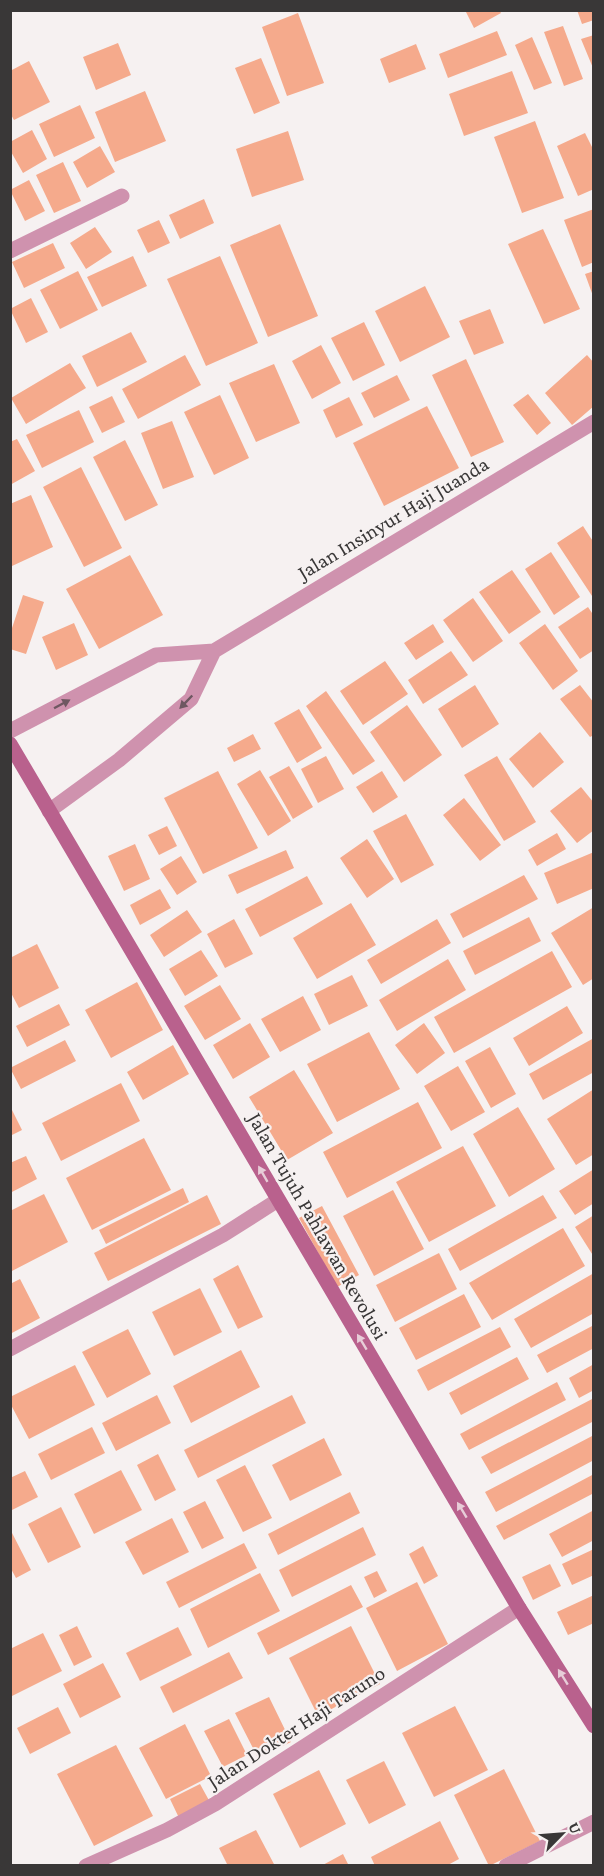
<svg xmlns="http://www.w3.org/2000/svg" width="604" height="1876" font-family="'Crimson Pro',serif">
  <rect width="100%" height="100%" fill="#f6f1f1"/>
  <!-- building -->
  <path fill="#f5aa8c" d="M465 10H499L501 13 474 28Z
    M577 10H594V20L582 24Z
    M298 13 324 83 287 96 262 27Z
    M563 26 583 79 564 86 544 32Z
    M497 31 507 55 448 78 439 54Z
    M594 35V68H593L581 39Z
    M532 37 552 83 534 90 515 45Z
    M118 43 131 75 96 90 83 57Z
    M416 44 426 69 389 83 380 59Z
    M261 58 280 103 254 114 235 68Z
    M29 61 50 102 14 120 10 113V71Z
    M512 71 528 113 464 136 449 94Z
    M145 91 166 141 115 162 95 112Z
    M80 105 95 138 54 157 39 124Z
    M535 121 564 198 522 213 494 137Z
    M32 130 47 159 23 173 10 150V142Z
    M288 131 304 180 252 197 236 149Z
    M585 133 594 151V189L578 196 557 146Z
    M100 146 115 172 87 188 73 162Z
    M63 162 81 201 54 213 36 175Z
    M29 180 45 211 25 221 10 190Z
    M204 199 214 223 180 239 169 215Z
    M594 209V262L582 267 564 220Z
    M159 220 170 243 148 253 137 230Z
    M280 224 318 316 268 337 230 245Z
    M95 227 112 252 86 269 70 243Z
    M543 229 580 309 544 324 508 244Z
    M53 243 65 268 24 288 12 262Z
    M133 256 147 286 102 307 87 277Z
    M220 256 258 343 206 366 167 279Z
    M78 271 98 310 60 329 40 290Z
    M594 271V296H593L585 274Z
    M425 286 450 337 400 362 375 311Z
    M31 298 48 332 26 343 10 309Z
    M490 309 504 343 474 355 459 321Z
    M364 322 385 365 353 381 331 338Z
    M131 332 147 362 97 387 82 356Z
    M321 345 341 383 312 399 292 361Z
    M185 355 201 385 138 419 122 389Z
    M587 355 594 363V406L572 425 545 393Z
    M466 359 504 442 471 457 432 375Z
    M70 363 86 388 26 424 11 398Z
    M274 364 300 423 256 442 229 383Z
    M397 375 410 400 374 418 361 393Z
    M528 394 551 423 537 435 513 405Z
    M220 395 249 458 214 475 184 412Z
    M112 396 125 422 102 433 89 407Z
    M349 397 363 425 336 438 323 410Z
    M427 406 459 468 384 506 353 443Z
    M79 410 94 442 42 468 26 435Z
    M172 421 194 477 163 489 141 433Z
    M17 439 35 471 10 485V442Z
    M125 440 158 505 125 521 93 457Z
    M81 467 122 548 84 567 43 487Z
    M31 495 53 547 12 566 10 504Z
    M583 526 594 543V599L557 543Z
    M551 552 580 597 554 615 525 569Z
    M130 555 163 615 99 649 66 589Z
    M512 570 541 612 509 634 479 592Z
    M23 595 44 602 26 654 10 649V634Z
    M473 598 503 641 473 662 443 620Z
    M588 607 594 616V650L580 659 558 627Z
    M74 623 88 655 56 670 42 637Z
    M433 624 444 642 416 660 404 643Z
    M545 624 578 671 553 690 519 643Z
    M451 651 468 675 423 704 408 680Z
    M385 661 408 694 363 725 340 691Z
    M475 685 499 724 462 748 438 709Z
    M580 685 594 703V735L590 737 560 699Z
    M326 691 375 761 353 775 306 706Z
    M407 705 442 755 404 782 370 732Z
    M299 709 322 748 297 763 274 723Z
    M540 732 564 762 533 788 509 759Z
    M253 734 261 749 234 762 227 748Z
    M326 756 344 789 318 803 301 769Z
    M497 756 536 822 504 841 464 775Z
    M289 766 313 807 293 819 269 777Z
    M260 770 291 821 268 836 237 784Z
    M218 771 258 848 203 874 164 798Z
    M382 771 398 797 373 813 356 787Z
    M581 787 594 803V830L577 843 550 811Z
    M464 798 501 845 480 861 443 815Z
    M406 814 434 865 401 883 373 831Z
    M167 826 177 846 159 855 148 835Z
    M557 833 566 849 537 866 528 850Z
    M367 839 394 879 367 898 340 858Z
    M135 844 150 879 124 891 108 856Z
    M286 850 294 868 237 894 228 875Z
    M594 852V888L557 904 544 873Z
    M181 856 197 882 177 895 160 869Z
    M524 875 538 899 463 938 450 914Z
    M307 876 323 904 260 937 245 909Z
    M160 889 171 908 140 925 130 905Z
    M351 903 376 945 317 979 293 938Z
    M594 907V978L583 985 551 933Z
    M187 910 202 932 164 957 150 935Z
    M529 917 541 941 475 975 463 951Z
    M234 919 253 954 225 968 207 934Z
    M437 919 451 943 381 984 367 960Z
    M37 944 59 988 19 1008 10 991V958Z
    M201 950 218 976 185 996 169 969Z
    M552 951 572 987 454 1053 434 1017Z
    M448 959 466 990 397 1031 379 1000Z
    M352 975 368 1006 329 1025 314 994Z
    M137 982 163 1030 111 1058 85 1010Z
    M220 985 241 1019 205 1040 184 1006Z
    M303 996 321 1030 280 1052 261 1019Z
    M59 1004 70 1025 27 1047 16 1026Z
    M567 1006 583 1033 529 1066 513 1038Z
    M250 1023 270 1057 233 1079 213 1045Z
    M424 1023 445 1053 417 1074 395 1045Z
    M369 1032 400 1089 337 1122 307 1064Z
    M594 1038V1072L543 1100 529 1074Z
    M65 1040 76 1061 21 1089 10 1068Z
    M173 1045 189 1074 143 1100 127 1072Z
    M490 1047 516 1094 491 1108 465 1061Z
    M458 1066 485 1112 451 1131 424 1086Z
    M294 1070 333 1133 287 1160 249 1097Z
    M121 1083 140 1121 61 1161 42 1123Z
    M594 1089V1154L576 1165 547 1119Z
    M418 1102 442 1148 347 1198 323 1152Z
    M10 1106 22 1130 10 1136Z
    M518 1107 555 1169 509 1197 473 1134Z
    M144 1138 171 1190 92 1230 66 1178Z
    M463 1146 496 1206 429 1242 396 1182Z
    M26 1156 37 1179 10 1193V1163Z
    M594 1169V1203L575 1215 559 1191Z
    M183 1188 189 1202 106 1244 99 1230Z
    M393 1190 424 1249 374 1276 343 1216Z
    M44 1194 68 1242 10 1272V1211Z
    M207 1195 221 1224 108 1281 94 1253Z
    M543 1195 557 1218 460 1271 448 1249Z
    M322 1206 359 1275 337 1287 299 1218Z
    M594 1215V1257L575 1227Z
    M563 1228 585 1266 492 1320 469 1283Z
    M439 1253 457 1289 395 1322 376 1285Z
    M238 1265 263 1317 238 1329 213 1279Z
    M594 1273V1313L531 1348 514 1319Z
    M20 1279 40 1318 10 1334V1284Z
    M200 1288 222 1332 174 1356 152 1312Z
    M464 1294 481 1327 416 1360 399 1328Z
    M594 1325V1348L547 1373 537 1355Z
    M500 1327 511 1347 428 1391 417 1370Z
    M128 1329 151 1374 107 1398 82 1352Z
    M241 1350 260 1387 191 1423 173 1386Z
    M517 1357 529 1379 461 1415 449 1393Z
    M594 1364V1390L579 1398 569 1378Z
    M75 1365 95 1405 29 1439 10 1403V1397Z
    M557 1382 566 1400 469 1450 460 1434Z
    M157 1395 171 1423 116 1451 102 1423Z
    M292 1395 306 1423 198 1478 184 1450Z
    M594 1398V1421L491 1474 481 1457Z
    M92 1427 105 1453 51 1480 38 1454Z
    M594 1435V1460L496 1512 485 1492Z
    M324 1438 342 1475 290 1501 272 1465Z
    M158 1454 176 1490 155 1501 137 1465Z
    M245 1465 272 1518 243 1532 216 1480Z
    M121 1470 142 1510 94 1534 74 1494Z
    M25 1471 38 1497 10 1511V1478Z
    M594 1474V1493L504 1540 496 1526Z
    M350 1492 360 1513 278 1555 268 1534Z
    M205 1501 224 1538 202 1549 183 1512Z
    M61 1507 81 1547 48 1563 28 1524Z
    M594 1510V1540L562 1557 549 1534Z
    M172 1518 189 1552 143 1575 125 1542Z
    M363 1527 376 1555 292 1597 279 1570Z
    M10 1529 31 1570 16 1578 10 1567Z
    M244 1543 257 1568 179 1608 166 1582Z
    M423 1546 438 1576 424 1584 409 1554Z
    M594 1549V1575L572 1585 562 1564Z
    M550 1564 561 1586 533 1600 522 1577Z
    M377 1571 387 1591 374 1598 364 1577Z
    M260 1573 280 1611 208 1648 190 1609Z
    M417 1582 448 1644 397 1671 366 1608Z
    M351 1585 363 1607 268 1655 257 1633Z
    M594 1595V1623L568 1635 557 1612Z
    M77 1626 92 1657 74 1666 59 1635Z
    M351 1626 380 1684 318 1716 289 1658Z
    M178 1627 192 1655 140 1681 126 1653Z
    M43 1633 62 1671 10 1697V1649Z
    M229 1652 243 1678 173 1713 160 1687Z
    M103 1663 121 1697 80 1718 63 1684Z
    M269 1697 291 1742 258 1758 235 1713Z
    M455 1706 488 1770 434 1797 402 1733Z
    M58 1707 71 1733 30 1754 17 1728Z
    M229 1719 247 1755 223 1767 204 1731Z
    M185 1724 211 1776 166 1799 139 1748Z
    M116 1745 153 1816 94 1846 57 1774Z
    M384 1761 406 1805 369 1824 346 1780Z
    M504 1769 540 1841 489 1866 454 1795Z
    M319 1770 346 1824 300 1848 273 1794Z
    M200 1784 211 1804 180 1820 170 1799Z
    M440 1821 459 1859 446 1866H375L371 1857Z
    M256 1830 275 1866H228L219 1848Z
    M343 1854 349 1866H321Z"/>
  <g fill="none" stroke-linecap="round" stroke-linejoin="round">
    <!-- minor -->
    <path stroke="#cf92ae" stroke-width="15" d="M10 251 122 196
      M10 1349 223 1235 278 1200
      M506 1866 594 1822"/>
    <!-- tertiary -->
    <path stroke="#cf92ae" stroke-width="15" d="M10 731 156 655 214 651 594 422
      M49 811 119 760 191 699 214 651
      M86 1866 167 1830 215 1804 519 1608"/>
    <!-- secondary -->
    <path stroke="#b9618d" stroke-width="15" d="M10 744 519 1608 594 1726"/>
  </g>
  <!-- one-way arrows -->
  <defs><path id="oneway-solid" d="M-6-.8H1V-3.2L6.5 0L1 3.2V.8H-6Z" transform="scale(1.5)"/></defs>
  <g fill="#6e5761">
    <use href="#oneway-solid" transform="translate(186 702) rotate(134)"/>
    <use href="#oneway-solid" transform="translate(62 704) rotate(-28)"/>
  </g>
  <g fill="#e7cdd8">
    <use href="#oneway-solid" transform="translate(263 1174) rotate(-120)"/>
    <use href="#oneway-solid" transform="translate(362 1342) rotate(-121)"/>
    <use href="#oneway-solid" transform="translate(462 1510) rotate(-121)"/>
    <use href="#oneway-solid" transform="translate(563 1677) rotate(-122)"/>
  </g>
  <g text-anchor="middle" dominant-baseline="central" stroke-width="4.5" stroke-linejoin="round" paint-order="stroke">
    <!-- street labels -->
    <g font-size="21" fill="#393737" stroke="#f6f1f1">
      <text transform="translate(393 518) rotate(-31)">Jalan Insinyur Haji Juanda</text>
      <text transform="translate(318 1226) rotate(60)">Jalan Tujuh Pahlawan Revolusi</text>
      <text transform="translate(296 1727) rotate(-33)">Jalan Dokter Haji Taruno</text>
    </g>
  </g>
  <!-- border -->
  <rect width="604" height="1876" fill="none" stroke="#393737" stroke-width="24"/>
  <!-- north arrow -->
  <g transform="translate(562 1834) rotate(65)" stroke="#f6f1f1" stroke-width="4.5" paint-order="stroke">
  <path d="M0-4.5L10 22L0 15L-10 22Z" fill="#393737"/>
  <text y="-9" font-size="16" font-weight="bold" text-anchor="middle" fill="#393737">U</text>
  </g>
</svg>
